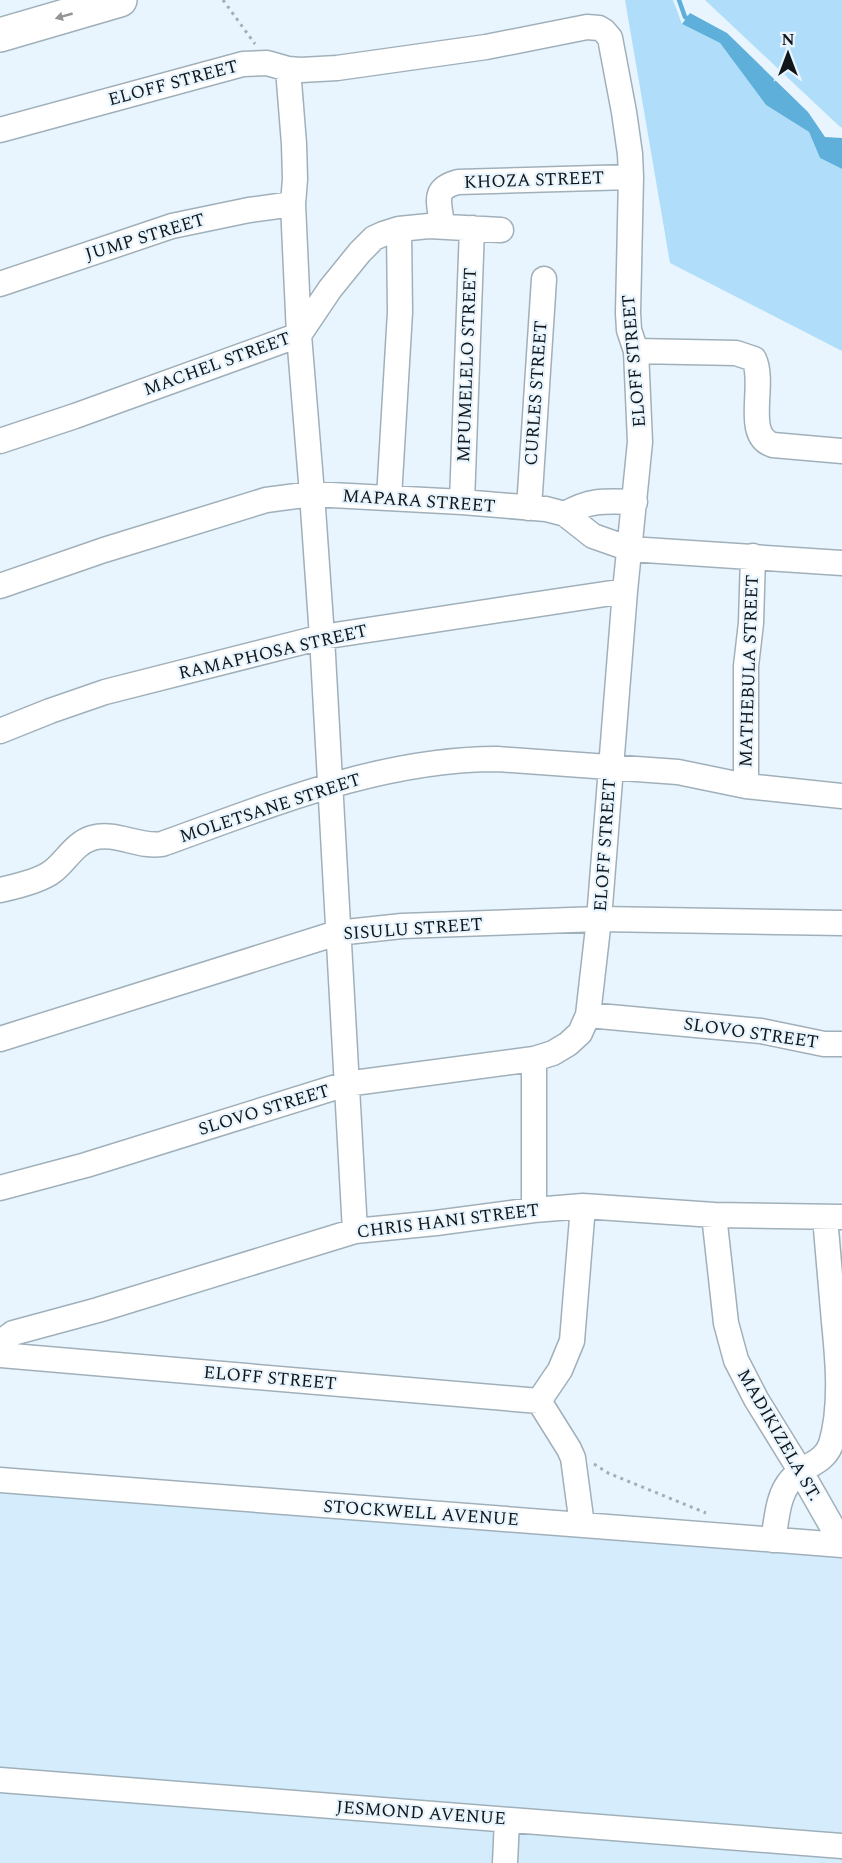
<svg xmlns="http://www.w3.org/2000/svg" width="842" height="1863" font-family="Spectral,serif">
  <rect width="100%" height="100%" fill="#e8f5fe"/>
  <!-- built -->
  <path fill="#d4ecfb" d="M0 1493 842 1557V1863H0Z"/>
  <!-- green -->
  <path fill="#b0defa" d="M625 0H673L682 24 720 43 766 105 809 132 820 158 842 169V351L670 263Z
    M705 0H842V128L838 125Z"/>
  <!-- water -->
  <path fill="#5fafdb" d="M690 13 727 33 808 112 825 137 842 138V169L820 158 809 132 766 105 720 43 682 24Z"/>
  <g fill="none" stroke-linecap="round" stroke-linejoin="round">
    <!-- stream -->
    <path stroke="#5fafdb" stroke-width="4.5" d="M679 0 685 17 691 20"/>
    <defs>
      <path id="minor" d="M288 69 294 144 295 179 293 204 299 335 312 494 322 637 355 1231
        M0 130 243 64 267 63 288 69 301 70 337 68 486 47 587 27 599 28 604 31 610 38 624 112 630 154 631 177 628 313 629 330 636 351 640 442 625 591 599 919 588 1015 580 1033 568 1044 553 1053 534 1059V1210
        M442 226C440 202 431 189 458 182L631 177
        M0 284 172 226 249 210 293 204
        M636 351 736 353 754 359C766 384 743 436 773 445L842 451
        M0 441 75 416 299 335 330 289 360 252 374 238 383 234 399 229 429 226 501 230
        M389 498 400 312 399 229
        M462 502 472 228
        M529 508 544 279
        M565 514C591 499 606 501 635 502
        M0 586 104 550 266 500 312 494 462 502 546 509 565 514 593 536 630 549 842 563
        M0 731 50 711 105 692 322 637 625 591
        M746 786V666L751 623 753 556
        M0 890C14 887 42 880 53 871 66 861 75 843 92 838 116 831 139 848 162 844 271 805 380 759 497 759L678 772 746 786 842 796
        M588 1015 761 1031 824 1044H842
        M0 1039 337 933 402 926 599 919 842 923
        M0 1188 86 1165 346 1084 534 1059
        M714 1215 726 1323 736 1360 756 1399 801 1472 842 1544
        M0 1343 13 1333 98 1310 355 1231 436 1223 534 1210 583 1206 714 1215 842 1217
        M0 1355 539 1401
        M0 1480 842 1545
        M582 1525 573 1458 569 1449 539 1401 560 1370 572 1341 583 1206
        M773 1540C777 1520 777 1496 791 1480 803 1465 824 1464 831 1444 842 1407 838 1361 834 1322 831 1287 828 1252 825 1217
        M0 1780 842 1846
        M505 1863 507 1820"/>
      <path id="highway" d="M0 35 120 0"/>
    </defs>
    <!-- minor casing -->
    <use href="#minor" stroke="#a0b0ba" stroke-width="27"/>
    <!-- highway casing -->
    <use href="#highway" stroke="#a0b0ba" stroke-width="36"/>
    <!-- path -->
    <path stroke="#a3aeb5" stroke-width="3" stroke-dasharray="3 4.5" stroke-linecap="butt" d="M223 0 255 44
      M594 1464 608 1473 706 1513"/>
    <!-- minor -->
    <use href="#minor" stroke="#fff" stroke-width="24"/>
    <!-- highway -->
    <use href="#highway" stroke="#fff" stroke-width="33"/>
  </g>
  <!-- one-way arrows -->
  <defs><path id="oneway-solid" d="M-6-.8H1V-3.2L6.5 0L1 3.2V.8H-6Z" transform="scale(1.5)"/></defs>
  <use fill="#939698" href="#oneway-solid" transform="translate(64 16) rotate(164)"/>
  <g text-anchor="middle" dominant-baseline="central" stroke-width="4.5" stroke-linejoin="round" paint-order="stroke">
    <!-- street labels -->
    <g font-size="18" fill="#101619" stroke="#e8f5fe">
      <text transform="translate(173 83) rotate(-15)">ELOFF STREET</text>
      <text transform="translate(534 180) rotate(-2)">KHOZA STREET</text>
      <text transform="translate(145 237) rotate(-17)">JUMP STREET</text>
      <text transform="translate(634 361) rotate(-95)">ELOFF STREET</text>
      <text transform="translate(217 364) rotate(-20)">MACHEL STREET</text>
      <text transform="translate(467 365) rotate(-88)">MPUMELELO STREET</text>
      <text transform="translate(536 393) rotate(-86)">CURLES STREET</text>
      <text transform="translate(419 501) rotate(4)">MAPARA STREET</text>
      <text transform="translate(273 652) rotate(-13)">RAMAPHOSA STREET</text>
      <text transform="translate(749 671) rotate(-88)">MATHEBULA STREET</text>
      <text transform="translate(270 808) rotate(-18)">MOLETSANE STREET</text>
      <text transform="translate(605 845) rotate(-86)">ELOFF STREET</text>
      <text transform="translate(413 929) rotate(-4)">SISULU STREET</text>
      <text transform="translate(751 1033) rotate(8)">SLOVO STREET</text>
      <text transform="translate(264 1110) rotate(-17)">SLOVO STREET</text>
      <text transform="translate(448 1221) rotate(-7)">CHRIS HANI STREET</text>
      <text transform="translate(270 1378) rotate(5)">ELOFF STREET</text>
      <text transform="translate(779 1435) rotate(60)">MADIKIZELA ST.</text>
      <text transform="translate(421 1513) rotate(4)">STOCKWELL AVENUE</text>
      <text transform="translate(421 1813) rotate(4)">JESMOND AVENUE</text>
    </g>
  </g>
  <!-- north arrow -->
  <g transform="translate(788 54)" stroke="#e8f5fe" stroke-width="4.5" paint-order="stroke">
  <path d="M0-4.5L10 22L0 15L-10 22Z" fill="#101619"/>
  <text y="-9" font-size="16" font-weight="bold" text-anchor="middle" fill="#101619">N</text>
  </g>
</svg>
